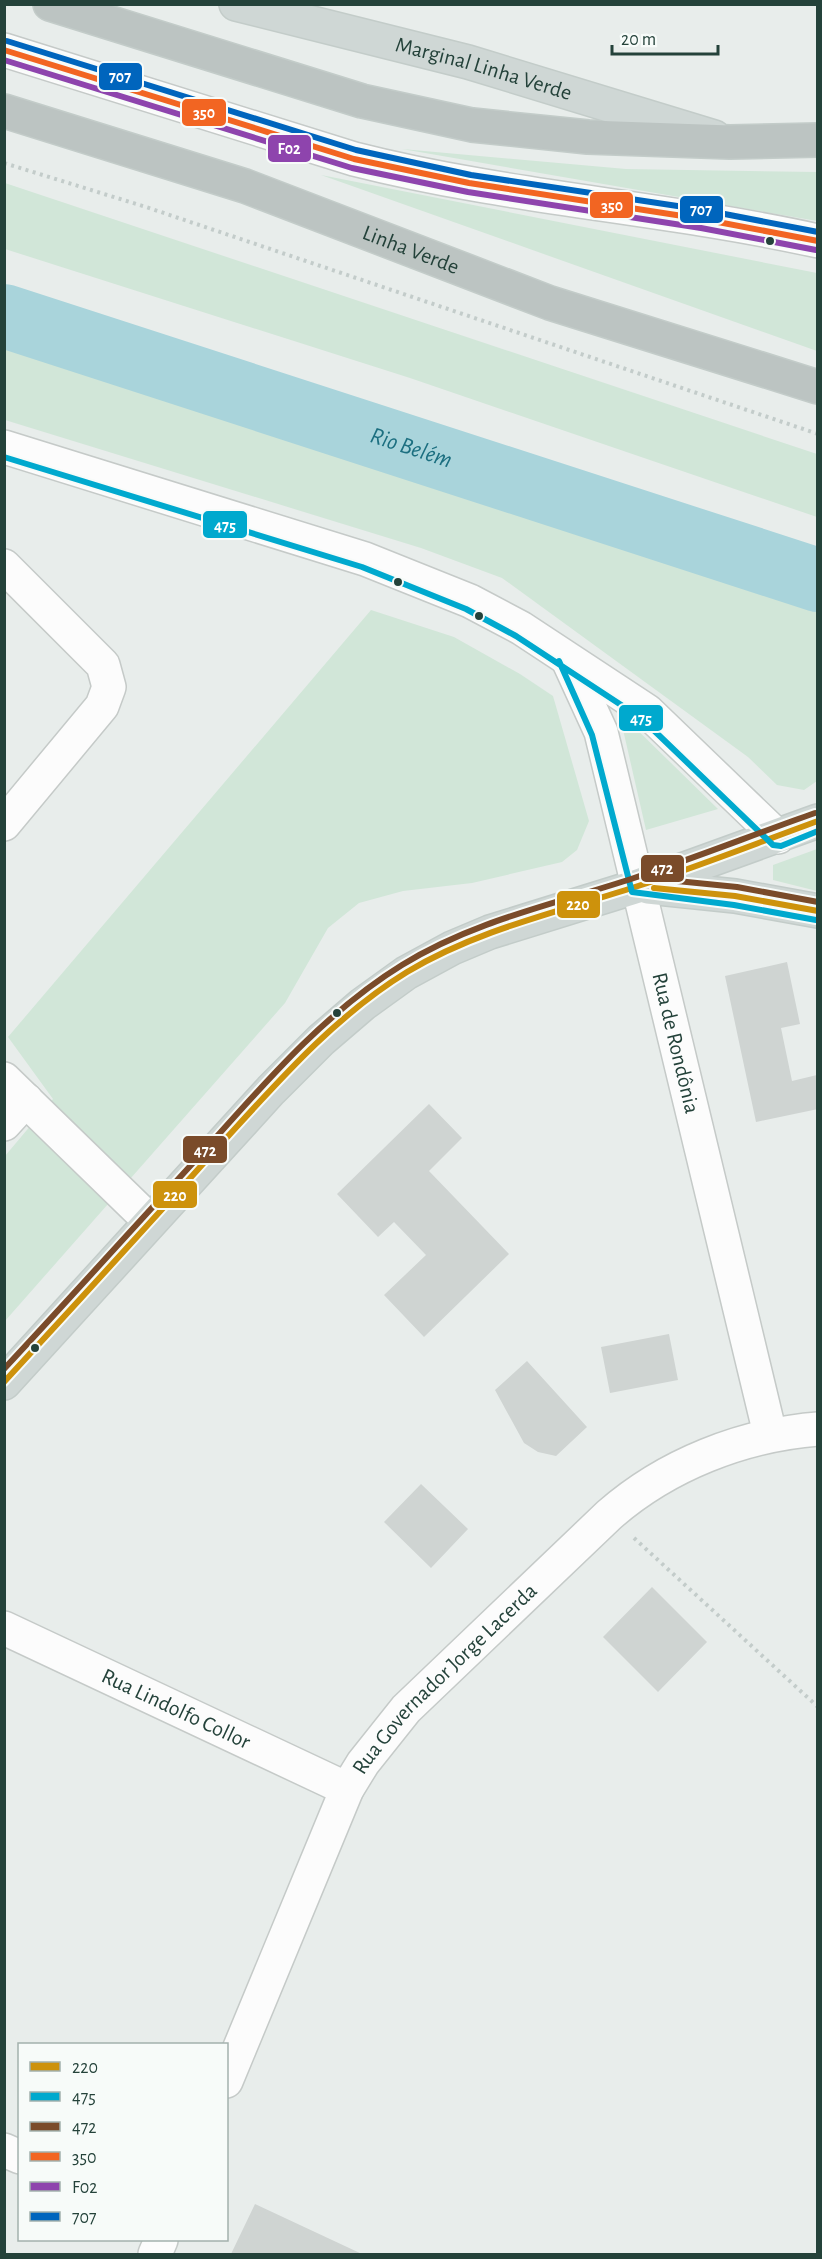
<svg xmlns="http://www.w3.org/2000/svg" width="822" height="2259" font-family="'Alegreya Sans',sans-serif">
  <rect width="100%" height="100%" fill="#e8edeb"/>
  <!-- green -->
  <path fill="#d1e6d8" d="M402 149 626 169 817 172V221Z
    M321 175 817 273V351Z
    M5 183 817 454V517L410 378 5 249Z
    M5 332 449 475 817 610V781L804 790 777 785 748 757 502 578 421 548 5 420Z
    M371 610 454 637 520 674 553 696 589 821 577 850 562 862 472 883 403 891 359 903 328 928 285 1003 5 1321V1156L53 1099 8 1037Z
    M619 712 718 809 646 830Z
    M817 849V891L773 880V865Z"/>
  <g fill="none" stroke-linecap="round" stroke-linejoin="round">
    <!-- river -->
    <path stroke="#a9d4db" stroke-width="64" id="s1" d="M4 316 818 580"/>
  </g>
  <!-- building -->
  <path fill="#cfd4d2" d="M787 962 800 1024 781 1028 792 1081 817 1075 818 1109 756 1122 725 976Z
    M429 1104 462 1138 429 1171 509 1254 424 1337 384 1295 426 1255 394 1222 378 1237 337 1194Z
    M669 1334 678 1380 610 1393 601 1347Z
    M527 1361 587 1427 556 1456 538 1452 524 1443 495 1390Z
    M421 1484 468 1529 431 1568 384 1522Z
    M652 1587 707 1642 658 1692 603 1637Z
    M255 2204 362 2254H231Z"/>
  <g fill="none" stroke-linecap="round" stroke-linejoin="round">
    <defs>
      <g id="minor">
        <path d="M4 50 354 159C507 198 664 207 818 241"/>
        <path d="M4 447 365 559 470 601 521 628 647 711 778 837"/>
        <path d="M4 566 103 665 109 687 102 706 4 824"/>
        <path id="s2" d="M568 660 601 732 770 1434"/>
        <path d="M4 1079 150 1221"/>
        <path d="M4 1124 26 1100"/>
        <path id="s3" d="M4 1628 347 1789"/>
        <path id="s4" d="M226 2081 347 1789 363 1763 406 1709 609 1515C666 1465 742 1435 818 1429"/>
        <path d="M4 2150 20 2157"/>
        <path d="M155 2254 161 2240"/>
      </g>
      <g id="major">
        <path id="s5" d="M236 4 468 62 714 137"/>
        <path d="M648 887 735 896 818 911"/>
        <path d="M4 1383 271 1090 321 1040 363 1004 406 973 452 948 490 932 638 886 818 821"/>
      </g>
      <g id="highway">
        <path d="M50 4 362 101 472 125 588 137 730 142 818 140"/>
        <path id="s6" d="M4 111 245 186 550 303 818 387"/>
      </g>
    </defs>
    <!-- minor casing -->
    <use href="#minor" stroke="#c5cac8" stroke-width="36"/>
    <!-- major casing -->
    <use href="#major" stroke="#c3ccc9" stroke-width="36"/>
    <!-- highway casing -->
    <use href="#highway" stroke="#c3ccc9" stroke-width="36"/>
    <!-- path -->
    <path stroke="#c3ccca" stroke-width="4" stroke-dasharray="3 4.5" stroke-linecap="butt" d="M4 163 146 207 818 434
      M634 1538 818 1707"/>
    <!-- minor -->
    <use href="#minor" stroke="#fcfcfc" stroke-width="33"/>
    <!-- major -->
    <use href="#major" stroke="#cfd7d5" stroke-width="33"/>
    <!-- highway -->
    <use href="#highway" stroke="#bcc4c2" stroke-width="33"/>
    <defs>
      <path id="bus-1" d="M654 888 735 896 818 911
        M4 1382C73 1307 142 1232 210 1156 270 1091 330 1019 407 972 477 930 558 912 635 887 697 867 757 843 818 821"/>
      <path id="bus-2" d="M4 457 362 567 466 609 516 636 641 718 773 845 781 846 818 831
        M559 661 592 735 632 892 734 905 816 920"/>
      <path id="bus-3" d="M657 879 737 887 818 902
        M4 1369C71 1297 137 1224 203 1152 263 1085 324 1013 402 965 473 921 555 904 634 878 695 858 755 834 815 813"/>
      <path id="bus-4" d="M4 50 354 159 469 183 702 219 818 241"/>
      <path id="bus-5" d="M4 60 352 168 468 192 701 228 816 250"/>
      <path id="bus-6" d="M7 41 356 150 471 175 704 210 818 232"/>
    </defs>
    <!-- bus-1 casing -->
    <use href="#bus-1" stroke="#f7fbf9" stroke-width="10"/>
    <!-- bus-2 casing -->
    <use href="#bus-2" stroke="#f7fbf9" stroke-width="10"/>
    <!-- bus-3 casing -->
    <use href="#bus-3" stroke="#f7fbf9" stroke-width="10"/>
    <!-- bus-4 casing -->
    <use href="#bus-4" stroke="#f7fbf9" stroke-width="10"/>
    <!-- bus-5 casing -->
    <use href="#bus-5" stroke="#f7fbf9" stroke-width="10"/>
    <!-- bus-6 casing -->
    <use href="#bus-6" stroke="#f7fbf9" stroke-width="10"/>
    <!-- bus-1 -->
    <use href="#bus-1" stroke="#cd920c" stroke-width="6"/>
    <!-- bus-2 -->
    <use href="#bus-2" stroke="#00a9ce" stroke-width="6"/>
    <!-- bus-3 -->
    <use href="#bus-3" stroke="#7a4b2a" stroke-width="6"/>
    <!-- bus-4 -->
    <use href="#bus-4" stroke="#f26522" stroke-width="6"/>
    <!-- bus-5 -->
    <use href="#bus-5" stroke="#8e44ad" stroke-width="6"/>
    <!-- bus-6 -->
    <use href="#bus-6" stroke="#0065bd" stroke-width="6"/>
  </g>
  <!-- markers -->
  <g fill="#24423a" stroke="#f7fbf9" stroke-width="2">
    <circle cx="770" cy="241" r="5"/>
    <circle cx="398" cy="582" r="5"/>
    <circle cx="479" cy="616" r="5"/>
    <circle cx="337" cy="1013" r="5"/>
    <circle cx="35" cy="1348" r="5"/>
  </g>
  <g text-anchor="middle" dominant-baseline="central" stroke-width="4.5" stroke-linejoin="round" paint-order="stroke">
    <!-- street labels -->
    <g font-size="22" fill="#24423a" stroke="#f7fbf9">
      <text stroke="none"><textPath href="#s5" startOffset="256">Marginal Linha Verde</textPath></text>
      <text stroke="none"><textPath href="#s6" startOffset="430">Linha Verde</textPath></text>
      <text stroke="none"><textPath href="#s2" startOffset="399">Rua de Rondônia</textPath></text>
      <text stroke="none"><textPath href="#s4" startOffset="464">Rua Governador Jorge Lacerda</textPath></text>
      <text stroke="none"><textPath href="#s3" startOffset="190">Rua Lindolfo Collor</textPath></text>
    </g>
    <!-- water labels -->
    <g font-size="24" font-style="italic" fill="#1c6f80" stroke="#f7fbf9">
      <text stroke="none"><textPath href="#s1" startOffset="428">Rio Belém</textPath></text>
    </g>
  </g>
  <g stroke="#f7fbf9" stroke-width="2">
    <rect x="98" y="62" width="45" height="29" rx="6" fill="#0065bd"/>
    <rect x="181" y="98" width="46" height="29" rx="6" fill="#f26522"/>
    <rect x="267" y="134" width="45" height="29" rx="6" fill="#8e44ad"/>
    <rect x="589" y="191" width="45" height="28" rx="6" fill="#f26522"/>
    <rect x="679" y="195" width="45" height="29" rx="6" fill="#0065bd"/>
    <rect x="202" y="510" width="46" height="29" rx="6" fill="#00a9ce"/>
    <rect x="618" y="704" width="46" height="28" rx="6" fill="#00a9ce"/>
    <rect x="640" y="854" width="45" height="29" rx="6" fill="#7a4b2a"/>
    <rect x="556" y="890" width="45" height="29" rx="6" fill="#cd920c"/>
    <rect x="182" y="1135" width="46" height="29" rx="6" fill="#7a4b2a"/>
    <rect x="152" y="1180" width="46" height="29" rx="6" fill="#cd920c"/>
  </g>
  <g font-size="16" text-anchor="middle" font-weight="bold" fill="#fff">
    <text x="120" y="82">707</text>
    <text x="204" y="118">350</text>
    <text x="289" y="154">F02</text>
    <text x="612" y="211">350</text>
    <text x="701" y="215">707</text>
    <text x="225" y="531">475</text>
    <text x="641" y="724">475</text>
    <text x="662" y="874">472</text>
    <text x="578" y="910">220</text>
    <text x="205" y="1156">472</text>
    <text x="175" y="1201">220</text>
  </g>
  <!-- border -->
  <rect width="822" height="2259" fill="none" stroke="#24423a" stroke-width="12"/>
  <!-- legend -->
  <rect x="18" y="2043" width="210" height="198" fill="#f7fbf9" stroke="#a3b1ad" stroke-width="1.5"/>
  <rect x="30" y="2062" width="30" height="9" fill="#cd920c" stroke="#a3b1ad" stroke-width="1.5"/>
  <text x="72" y="2073" font-size="18" fill="#24423a">220</text>
  <rect x="30" y="2092" width="30" height="9" fill="#00a9ce" stroke="#a3b1ad" stroke-width="1.5"/>
  <text x="72" y="2103" font-size="18" fill="#24423a">475</text>
  <rect x="30" y="2122" width="30" height="9" fill="#7a4b2a" stroke="#a3b1ad" stroke-width="1.5"/>
  <text x="72" y="2133" font-size="18" fill="#24423a">472</text>
  <rect x="30" y="2152" width="30" height="9" fill="#f26522" stroke="#a3b1ad" stroke-width="1.5"/>
  <text x="72" y="2163" font-size="18" fill="#24423a">350</text>
  <rect x="30" y="2182" width="30" height="9" fill="#8e44ad" stroke="#a3b1ad" stroke-width="1.5"/>
  <text x="72" y="2193" font-size="18" fill="#24423a">F02</text>
  <rect x="30" y="2212" width="30" height="9" fill="#0065bd" stroke="#a3b1ad" stroke-width="1.5"/>
  <text x="72" y="2223" font-size="18" fill="#24423a">707</text>
  <!-- scale -->
  <path d="M612 45v9h106v-9" fill="none" stroke="#24423a" stroke-width="3"/>
  <text x="621" y="45" font-size="18" fill="#24423a" stroke="#f7fbf9" stroke-width="4.5" paint-order="stroke">20 m</text>
</svg>
